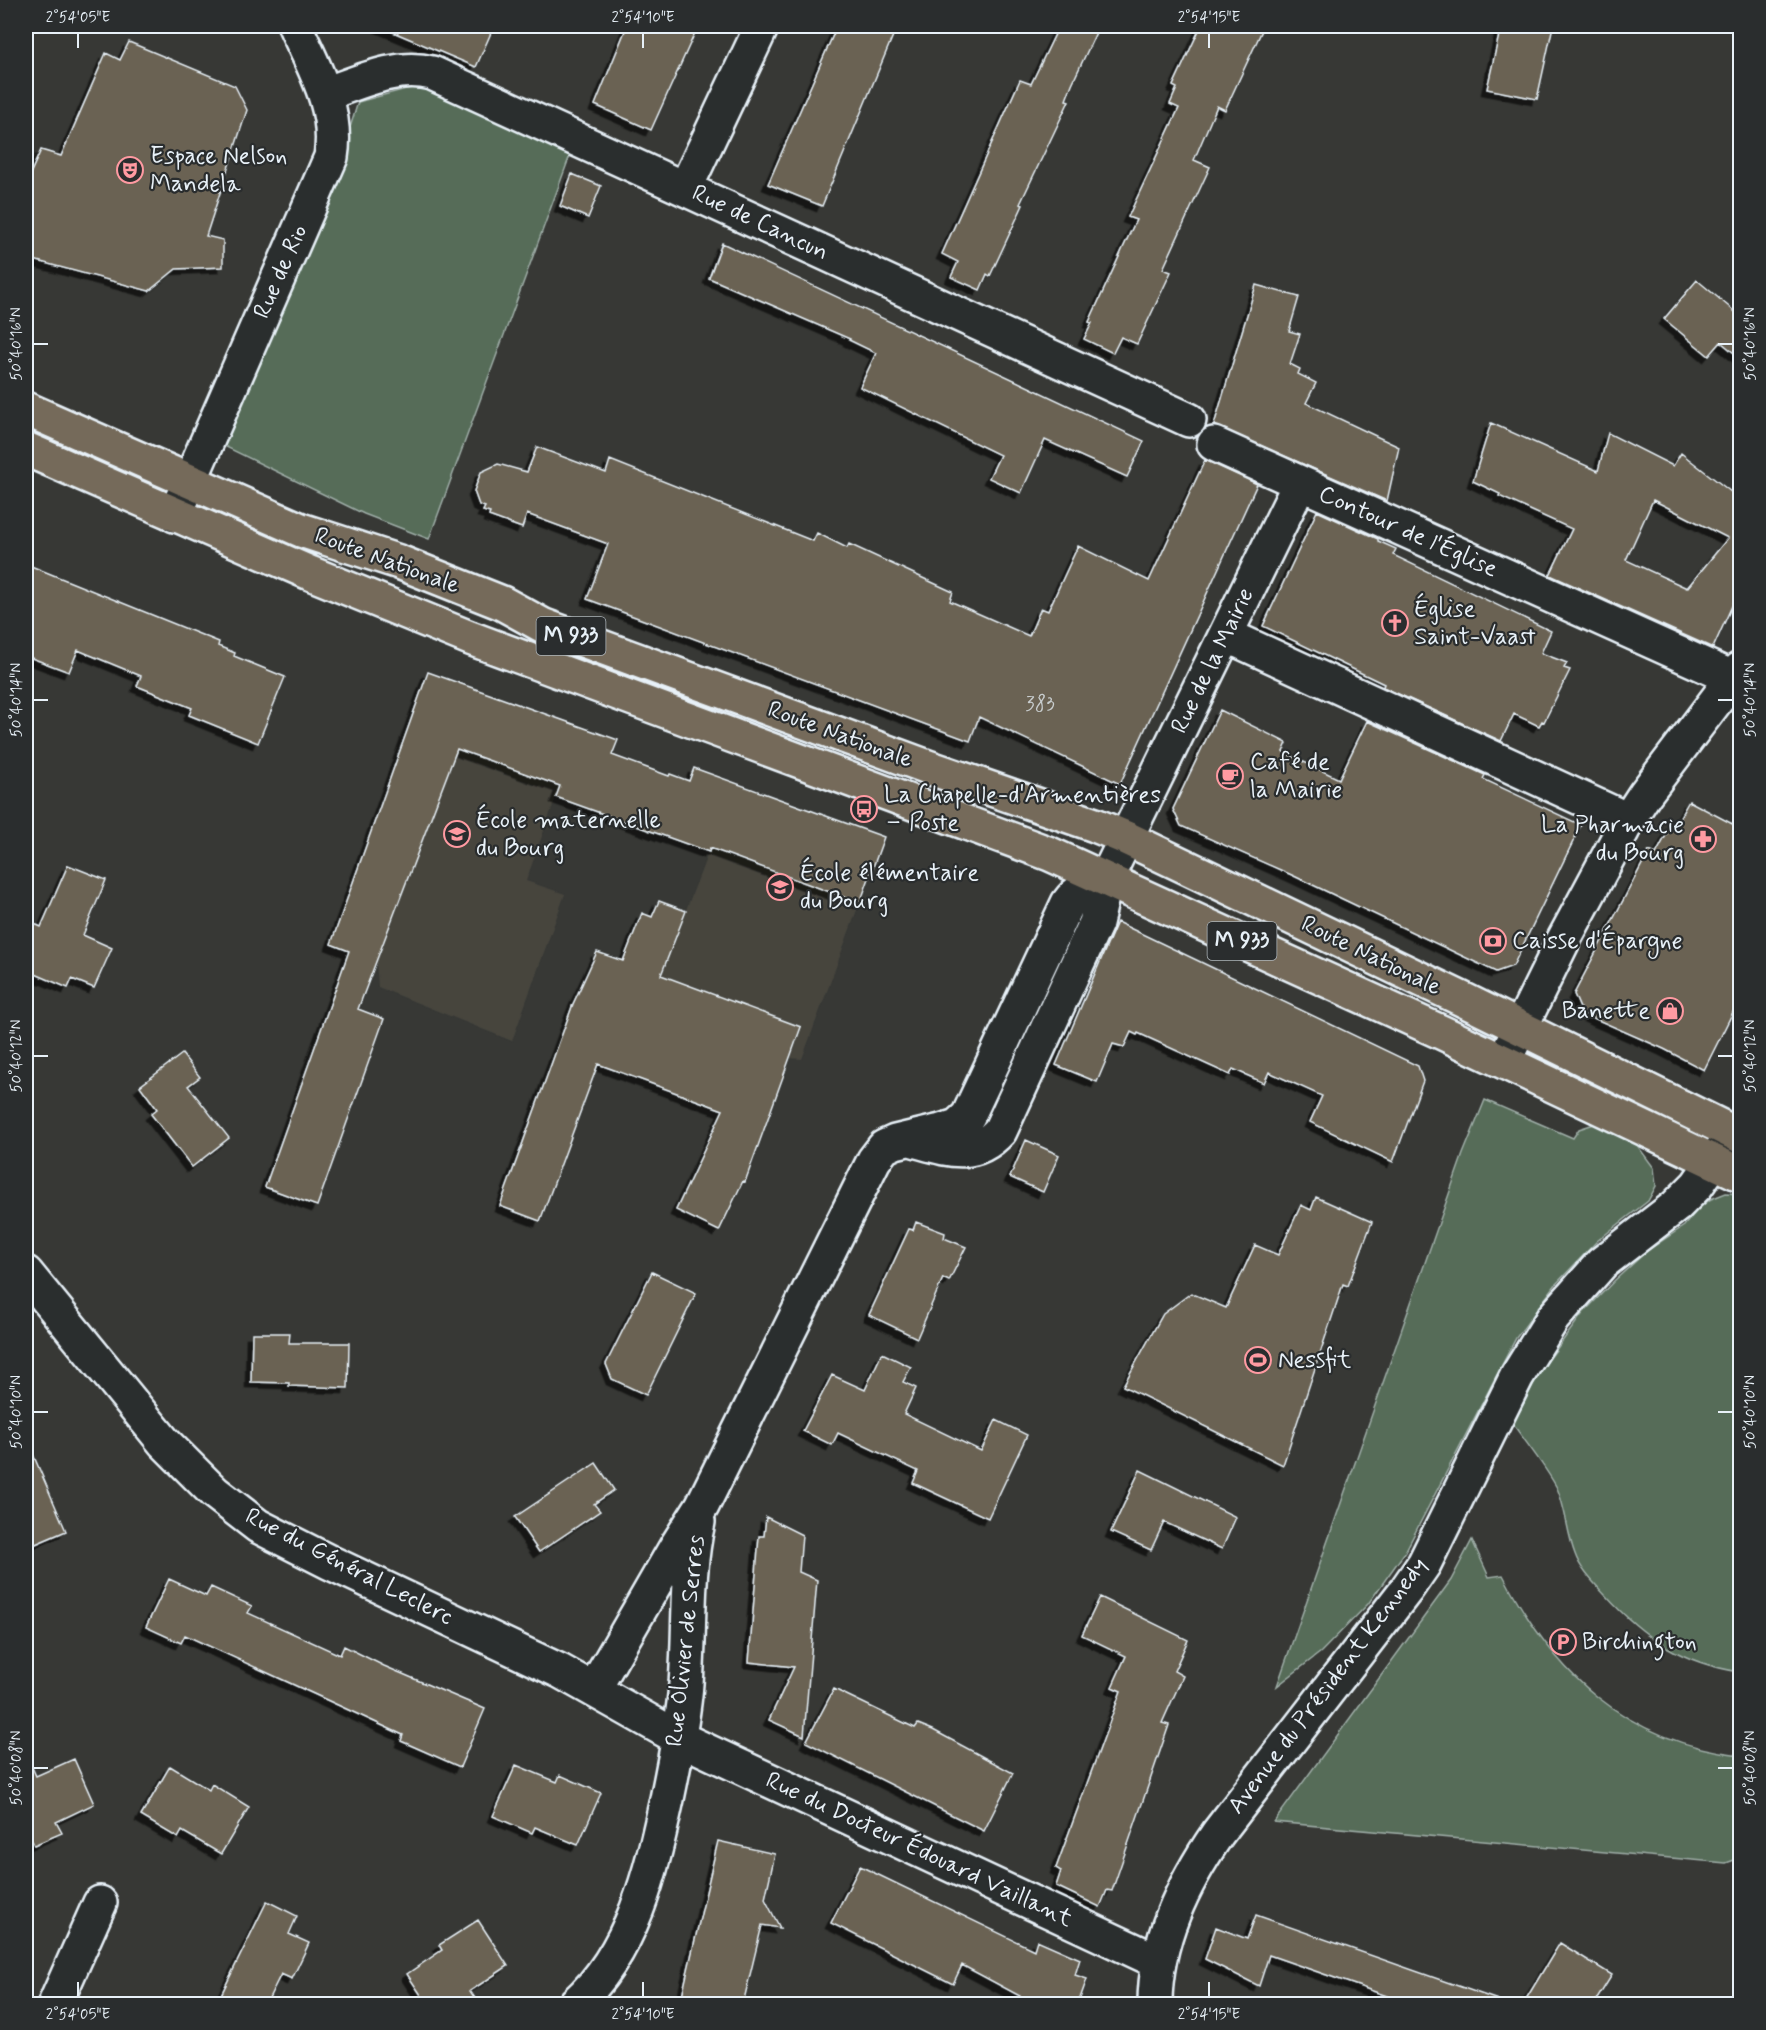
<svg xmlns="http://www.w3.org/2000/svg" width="1766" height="2030" font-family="Mynerve,sans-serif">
  <defs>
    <filter id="shadow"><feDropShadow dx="-5.5" dy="5.5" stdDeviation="0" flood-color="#0009"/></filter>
  </defs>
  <rect width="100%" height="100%" fill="#373835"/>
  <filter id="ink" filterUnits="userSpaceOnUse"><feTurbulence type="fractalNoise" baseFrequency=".0167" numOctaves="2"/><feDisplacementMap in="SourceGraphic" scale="12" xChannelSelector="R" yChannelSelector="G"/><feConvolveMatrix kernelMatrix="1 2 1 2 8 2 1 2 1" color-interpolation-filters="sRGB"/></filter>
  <g filter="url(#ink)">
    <!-- built -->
    <path fill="#46453e" d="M428 672 581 727 526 881 565 894 512 1041 378 987 376 961 331 944Z
      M718 777 884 837 802 1059 790 1058 585 979 597 952 657 974 679 928 710 848Z"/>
    <!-- green -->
    <path fill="#566c58" stroke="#9faea8" stroke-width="1.5" d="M417 86 572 150 429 539 364 514 224 446 348 150 347 137 358 102Z
      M1485 1100 1573 1138 1579 1129 1597 1123 1637 1145 1654 1168 1656 1186 1648 1201 1597 1241 1556 1284 1516 1338 1405 1552 1368 1604 1321 1652 1277 1686 1463 1154Z
      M1726 1193 1740 1194V1672C1682 1663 1644 1638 1605 1595 1594 1583 1580 1569 1575 1554 1567 1534 1566 1508 1557 1488 1546 1467 1527 1444 1513 1424L1539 1373 1583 1313 1615 1280 1647 1251 1684 1226 1699 1208 1711 1199Z
      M1472 1540 1489 1577 1503 1575C1554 1674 1626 1742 1740 1755V1858L1726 1863 1274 1822 1451 1580Z"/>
    <!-- building -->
    <path fill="#6a6252" stroke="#e8f1f8" stroke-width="1.5" fill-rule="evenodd" filter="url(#shadow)" d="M379 26H494L476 67Z
      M627 26H698L651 130 595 105Z
      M837 26H897L822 206 768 184Z
      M1059 26H1099L1072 84 1066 100 1069 101 1020 204 1023 205 990 276 987 274 980 290 951 277 958 262 942 254 1020 80 1031 84Z
      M1201 26H1264L1225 110 1217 106 1194 160 1210 167 1163 269 1171 272 1137 344 1121 337 1113 353 1084 339 1092 323 1089 322 1136 220 1128 217 1179 108 1170 104 1177 88 1173 86Z
      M1501 26H1553L1537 99 1487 89Z
      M129 42 235 86 247 110 206 236 223 240V267L176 269 149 291 26 258V183L41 150 61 156 106 53 120 60Z
      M572 174 601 186 588 218 560 206Z
      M722 243 1144 441 1127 477 1045 440 1021 493 989 478 1000 455 860 387 876 353 849 340 850 339 709 278Z
      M1697 280 1740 316V358L1721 342 1709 356 1664 319Z
      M1256 285 1299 297 1289 331 1300 334 1290 364 1300 369 1298 374 1316 383 1306 403 1399 447 1387 501 1214 425Z
      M1491 423 1598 471 1608 433 1673 466 1681 453 1740 499V588L1713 648 1550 575 1572 529 1499 496 1500 494 1473 481ZM1653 500 1728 538 1687 588 1626 560Z
      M537 447 606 473 610 460 813 541 817 533 847 548 849 544 953 592 950 601 1029 636 1041 608 1048 611 1078 546 1149 581 1205 460 1257 484 1120 784 979 717 970 741 587 599 608 544 527 514 522 528 489 516 490 513 483 511 485 507 479 505 474 491 481 472 498 464 527 472Z
      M1317 511 1378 539V541L1396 549 1393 555 1551 631 1541 653 1567 663 1564 668 1570 670 1544 722 1542 721 1539 726 1514 714 1501 741 1383 687 1384 684 1263 626Z
      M26 564 219 642 218 646 235 653 234 656 285 677 258 743 189 715 192 708 137 686 141 676 78 650 69 672 26 656Z
      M428 672 618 740 612 755 669 776 670 774 689 781 694 768 884 837 860 903 710 848 709 852 556 797 560 786 457 749 358 1009 384 1019 317 1206 265 1187 349 951 331 944Z
      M1220 710 1287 743 1283 752 1339 779 1367 721 1485 775 1483 779 1581 825 1513 966 1496 972 1294 876 1181 826 1173 809Z
      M1689 801 1740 828V998L1704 1070 1664 1049 1582 1013 1574 994 1649 851 1656 854 1670 828 1673 829Z
      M68 865 106 880 83 935 112 948 94 988 72 979 68 988 26 970V920L41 927Z
      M659 901 686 911 661 975 801 1027 745 1182 743 1181 719 1231 676 1210 723 1110 598 1064 540 1221 500 1206 573 1004 597 952 623 961 642 913 652 917Z
      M1117 922 1418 1066 1423 1081 1393 1162 1310 1122 1322 1096 1269 1072 1264 1083 1233 1069 1230 1075 1138 1033 1137 1035 1131 1032 1124 1047 1113 1044 1097 1082 1056 1065Z
      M182 1054 200 1077 188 1086 229 1138 192 1167 151 1114 157 1109 140 1086Z
      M1026 1140 1059 1155 1043 1192 1010 1177Z
      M1316 1197 1372 1222 1348 1286 1343 1284 1283 1465 1123 1386 1163 1314 1191 1293 1226 1308 1255 1245 1278 1255 1301 1205 1311 1210Z
      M916 1222 945 1233 944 1238 966 1247 949 1281 943 1278 917 1338 869 1315 909 1229 913 1230Z
      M652 1272 696 1293 646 1395 612 1379 606 1364Z
      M252 1333H290L289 1343H349L348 1388 289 1386V1383L251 1382Z
      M882 1353 911 1367 903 1382 916 1388 904 1414 981 1451 996 1420 1027 1435 988 1518 913 1483 918 1471 838 1433 832 1445 803 1431 832 1375 865 1390Z
      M26 1438 66 1531 26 1548Z
      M596 1463 614 1490 594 1504 600 1511 539 1552 515 1517Z
      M1140 1470 1236 1517 1222 1549 1164 1522 1151 1550 1111 1532Z
      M766 1517 802 1535 799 1572 817 1580 804 1736 769 1720 794 1667 749 1662 759 1536H764Z
      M169 1579 206 1596 211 1587 252 1606 248 1613 340 1655 344 1646 384 1666 485 1709 460 1767 401 1741 403 1735 185 1635 181 1643 146 1627Z
      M1100 1597 1188 1640 1174 1671 1183 1676 1162 1723 1169 1725 1112 1891 1107 1890 1100 1907 1056 1886 1061 1871 1056 1868 1121 1691 1112 1687 1126 1656 1082 1635Z
      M834 1689 915 1728 918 1724 933 1730 1013 1773 984 1831 806 1742Z
      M26 1754 36 1776 74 1759 94 1804 56 1822 62 1833 34 1845 29 1834 26 1836Z
      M516 1765 557 1782 560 1775 601 1793 578 1845 535 1827 532 1833 493 1816Z
      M170 1766 209 1790 212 1784 249 1807 221 1854 182 1831 178 1838 141 1816Z
      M718 1841 775 1854 765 1899 780 1928 762 1925 743 2004H680Z
      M860 1866 1034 1950 1037 1940 1080 1959 1075 1975 1087 1979 1078 2004H1017L1020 1996 962 1965 953 1984 831 1923Z
      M267 1901 297 1916 289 1934 309 1943 292 1979 281 1974 266 2004H240L221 1995Z
      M1256 1915 1498 2000 1497 2004H1410L1269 1955 1259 1986 1205 1959 1216 1927 1247 1939Z
      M478 1920 508 1966 470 1991 479 2004H427L407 1974 442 1950 439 1945Z
      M1560 1943 1612 1975 1594 2004H1523Z"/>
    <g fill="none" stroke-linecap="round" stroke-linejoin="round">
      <defs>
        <path id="minor" d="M325 94C360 82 395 64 432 73L1189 420
          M685 189 762 26
          M1214 444 1733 678
          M175 515 331 157C339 109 314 68 295 26
          M1226 635 1628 820
          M1504 1061 1563 941 1628 820 1645 794 1740 669
          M914 1140C947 1149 974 1160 1000 1131L1096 923 1106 879 1300 483
          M26 1273 164 1442 214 1492 258 1526 329 1562 560 1671 679 1738 1159 1962
          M594 1689 676 1547 702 1506 874 1160 884 1147 895 1142 941 1131 957 1126 968 1116 1068 903C1078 889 1090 885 1106 879
          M55 2004 100 1903
          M575 2004C633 1952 651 1872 667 1799 674 1765 681 1730 685 1695 691 1638 685 1579 698 1522
          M1155 2004C1155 1941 1183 1884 1218 1833L1406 1590 1424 1564 1517 1376 1553 1318 1602 1263 1676 1206 1697 1185 1730 1138"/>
        <path id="primary" d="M26 409 301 530 399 562 502 603 542 625 928 767 1095 825 1126 838 1460 998 1740 1136
          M26 449 310 573 470 638 1050 854 1443 1033 1740 1174"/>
      </defs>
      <!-- minor casing -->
      <use href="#minor" stroke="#e8f1f8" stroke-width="38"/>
      <!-- primary casing -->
      <use href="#primary" stroke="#e8f1f8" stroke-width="38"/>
      <!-- minor -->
      <use href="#minor" stroke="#2a2d2e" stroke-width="33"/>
      <!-- primary -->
      <use href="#primary" stroke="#746a5a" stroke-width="33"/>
    </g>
  </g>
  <!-- ticks -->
  <path fill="none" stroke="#e8f1f8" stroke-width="2" d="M78 33V48M643 33V48M1209 33V48M33 344H48M1718 344H1733M33 700H48M1718 700H1733M33 1056H48M1718 1056H1733M33 1412H48M1718 1412H1733M33 1768H48M1718 1768H1733M78 1982V1997M643 1982V1997M1209 1982V1997"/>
  <!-- icons -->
  <defs>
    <symbol id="theatre-ring" viewBox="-11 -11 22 22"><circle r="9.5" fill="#2a2d2e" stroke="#ff9aa2" stroke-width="1.5"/><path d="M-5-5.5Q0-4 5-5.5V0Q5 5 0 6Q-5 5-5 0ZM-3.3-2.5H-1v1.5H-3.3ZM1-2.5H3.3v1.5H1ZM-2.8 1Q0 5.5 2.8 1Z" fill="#ff9aa2"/></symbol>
    <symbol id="church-ring" viewBox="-11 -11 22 22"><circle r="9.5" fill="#2a2d2e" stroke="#ff9aa2" stroke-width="1.5"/><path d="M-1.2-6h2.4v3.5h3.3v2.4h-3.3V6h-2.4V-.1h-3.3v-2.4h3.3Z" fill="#ff9aa2"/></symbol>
    <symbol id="cafe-ring" viewBox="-11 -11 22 22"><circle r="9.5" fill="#2a2d2e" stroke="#ff9aa2" stroke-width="1.5"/><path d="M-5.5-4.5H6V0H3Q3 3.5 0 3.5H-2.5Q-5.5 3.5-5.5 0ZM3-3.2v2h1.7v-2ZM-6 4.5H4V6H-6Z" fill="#ff9aa2"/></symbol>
    <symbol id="bus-ring" viewBox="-11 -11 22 22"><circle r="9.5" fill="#2a2d2e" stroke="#ff9aa2" stroke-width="1.5"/><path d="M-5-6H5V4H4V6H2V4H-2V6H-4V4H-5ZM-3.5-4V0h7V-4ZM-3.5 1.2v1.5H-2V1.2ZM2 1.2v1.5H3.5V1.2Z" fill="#ff9aa2"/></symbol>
    <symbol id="school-ring" viewBox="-11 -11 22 22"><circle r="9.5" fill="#2a2d2e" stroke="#ff9aa2" stroke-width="1.5"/><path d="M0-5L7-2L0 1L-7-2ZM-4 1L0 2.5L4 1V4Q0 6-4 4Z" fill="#ff9aa2"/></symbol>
    <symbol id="pharmacy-ring" viewBox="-11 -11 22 22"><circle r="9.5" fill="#2a2d2e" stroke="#ff9aa2" stroke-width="1.5"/><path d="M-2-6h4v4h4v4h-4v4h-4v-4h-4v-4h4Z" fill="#ff9aa2"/></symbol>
    <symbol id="bank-ring" viewBox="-11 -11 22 22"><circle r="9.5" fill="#2a2d2e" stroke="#ff9aa2" stroke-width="1.5"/><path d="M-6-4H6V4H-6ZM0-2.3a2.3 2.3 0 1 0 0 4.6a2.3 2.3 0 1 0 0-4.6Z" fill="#ff9aa2"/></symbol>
    <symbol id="shop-ring" viewBox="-11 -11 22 22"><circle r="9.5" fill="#2a2d2e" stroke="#ff9aa2" stroke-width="1.5"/><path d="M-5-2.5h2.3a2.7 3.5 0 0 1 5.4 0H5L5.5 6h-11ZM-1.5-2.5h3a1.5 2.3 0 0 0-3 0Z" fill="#ff9aa2"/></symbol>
    <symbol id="stadium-ring" viewBox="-11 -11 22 22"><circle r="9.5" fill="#2a2d2e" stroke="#ff9aa2" stroke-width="1.5"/><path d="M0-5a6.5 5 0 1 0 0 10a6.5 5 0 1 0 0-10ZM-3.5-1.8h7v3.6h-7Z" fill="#ff9aa2"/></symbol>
    <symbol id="parking-ring" viewBox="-11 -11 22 22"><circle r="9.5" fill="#2a2d2e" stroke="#ff9aa2" stroke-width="1.5"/><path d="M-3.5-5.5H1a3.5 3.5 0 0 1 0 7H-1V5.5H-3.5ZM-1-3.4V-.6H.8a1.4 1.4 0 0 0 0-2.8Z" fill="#ff9aa2"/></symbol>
  </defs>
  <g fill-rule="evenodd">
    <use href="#theatre-ring" x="115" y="155" width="30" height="30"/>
    <use href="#church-ring" x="1380" y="608" width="30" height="30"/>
    <use href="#cafe-ring" x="1215" y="761" width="30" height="30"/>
    <use href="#bus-ring" x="849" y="794" width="30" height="30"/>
    <use href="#school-ring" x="442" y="819" width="30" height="30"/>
    <use href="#pharmacy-ring" x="1688" y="824" width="30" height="30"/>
    <use href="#school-ring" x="765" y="872" width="30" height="30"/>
    <use href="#bank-ring" x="1478" y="926" width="30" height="30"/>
    <use href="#shop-ring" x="1655" y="996" width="30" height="30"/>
    <use href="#stadium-ring" x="1243" y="1345" width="30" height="30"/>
    <use href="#parking-ring" x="1548" y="1627" width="30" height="30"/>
  </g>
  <g text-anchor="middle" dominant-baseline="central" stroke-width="4.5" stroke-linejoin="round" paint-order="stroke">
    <!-- number labels -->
    <g font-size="21" fill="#c8cdce">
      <text x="1040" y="704">383</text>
    </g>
    <!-- shield labels -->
    <g fill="#2a2d2e" stroke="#afb6bb" stroke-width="1.5">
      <rect x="536.5" y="617" width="69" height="38" rx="4.5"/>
      <rect x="1207.5" y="922" width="69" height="38" rx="4.5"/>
    </g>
    <g font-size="22" font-weight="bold" fill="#e8f1f8">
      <text x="571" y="636">M 933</text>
      <text x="1242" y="941">M 933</text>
    </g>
    <!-- poi labels -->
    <g font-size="24" fill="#e8f1f8" stroke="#2a2d2e" text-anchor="start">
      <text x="150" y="156">Espace Nelson<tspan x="150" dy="28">Mandela</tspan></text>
      <text x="1414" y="609">Église<tspan x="1414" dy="28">Saint-Vaast</tspan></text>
      <text x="1250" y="762">Café de<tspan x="1250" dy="28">la Mairie</tspan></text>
      <text x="884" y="795">La Chapelle-d'Armentières<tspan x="884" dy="28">– Poste</tspan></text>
      <text x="476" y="820">École maternelle<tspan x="476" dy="28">du Bourg</tspan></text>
      <text x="1684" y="825" text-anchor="end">La Pharmacie<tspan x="1684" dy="28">du Bourg</tspan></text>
      <text x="800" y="873">École élémentaire<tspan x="800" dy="28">du Bourg</tspan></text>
      <text x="1512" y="941">Caisse d'Épargne</text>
      <text x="1650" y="1011" text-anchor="end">Banette</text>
      <text x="1278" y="1360">Nessfit</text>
      <text x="1582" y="1642">Birchington</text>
    </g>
    <!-- street labels -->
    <g font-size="24" fill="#e8f1f8" stroke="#2a2d2e">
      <text transform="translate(760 223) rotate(25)">Rue de Cancun</text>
      <text transform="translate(281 272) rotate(-66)">Rue de Rio</text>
      <text transform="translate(1408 532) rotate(24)">Contour de l'Église</text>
      <text transform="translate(387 561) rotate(20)">Route Nationale</text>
      <text transform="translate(1213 661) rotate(-64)">Rue de la Mairie</text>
      <text transform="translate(840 735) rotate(20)">Route Nationale</text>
      <text transform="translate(1371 956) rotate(26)">Route Nationale</text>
      <text transform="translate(349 1567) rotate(27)">Rue du Général Leclerc</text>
      <text transform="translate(686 1641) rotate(-84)">Rue Olivier de Serres</text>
      <text transform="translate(1328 1686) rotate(-53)">Avenue du Président Kennedy</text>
      <text transform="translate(919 1850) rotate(25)">Rue du Docteur Édouard Vaillant</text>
    </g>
  </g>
  <!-- margin -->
  <rect width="1766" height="2030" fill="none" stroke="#2a2d2e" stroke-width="66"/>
  <rect x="33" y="33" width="1700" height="1964" fill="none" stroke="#e8f1f8" stroke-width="2"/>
  <g font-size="15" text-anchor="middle" fill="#e8f1f8">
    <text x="78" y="22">2°54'05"E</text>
    <text x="643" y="22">2°54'10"E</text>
    <text x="1209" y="22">2°54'15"E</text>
    <text transform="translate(16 344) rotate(-90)" y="5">50°40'16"N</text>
    <text transform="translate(1750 344) rotate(-90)" y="5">50°40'16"N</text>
    <text transform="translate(16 700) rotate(-90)" y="5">50°40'14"N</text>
    <text transform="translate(1750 700) rotate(-90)" y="5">50°40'14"N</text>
    <text transform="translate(16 1056) rotate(-90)" y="5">50°40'12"N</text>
    <text transform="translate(1750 1056) rotate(-90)" y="5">50°40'12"N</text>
    <text transform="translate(16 1412) rotate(-90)" y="5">50°40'10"N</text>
    <text transform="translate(1750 1412) rotate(-90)" y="5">50°40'10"N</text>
    <text transform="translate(16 1768) rotate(-90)" y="5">50°40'08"N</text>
    <text transform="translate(1750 1768) rotate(-90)" y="5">50°40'08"N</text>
    <text x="78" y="2019">2°54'05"E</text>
    <text x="643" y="2019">2°54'10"E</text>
    <text x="1209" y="2019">2°54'15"E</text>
  </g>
</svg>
